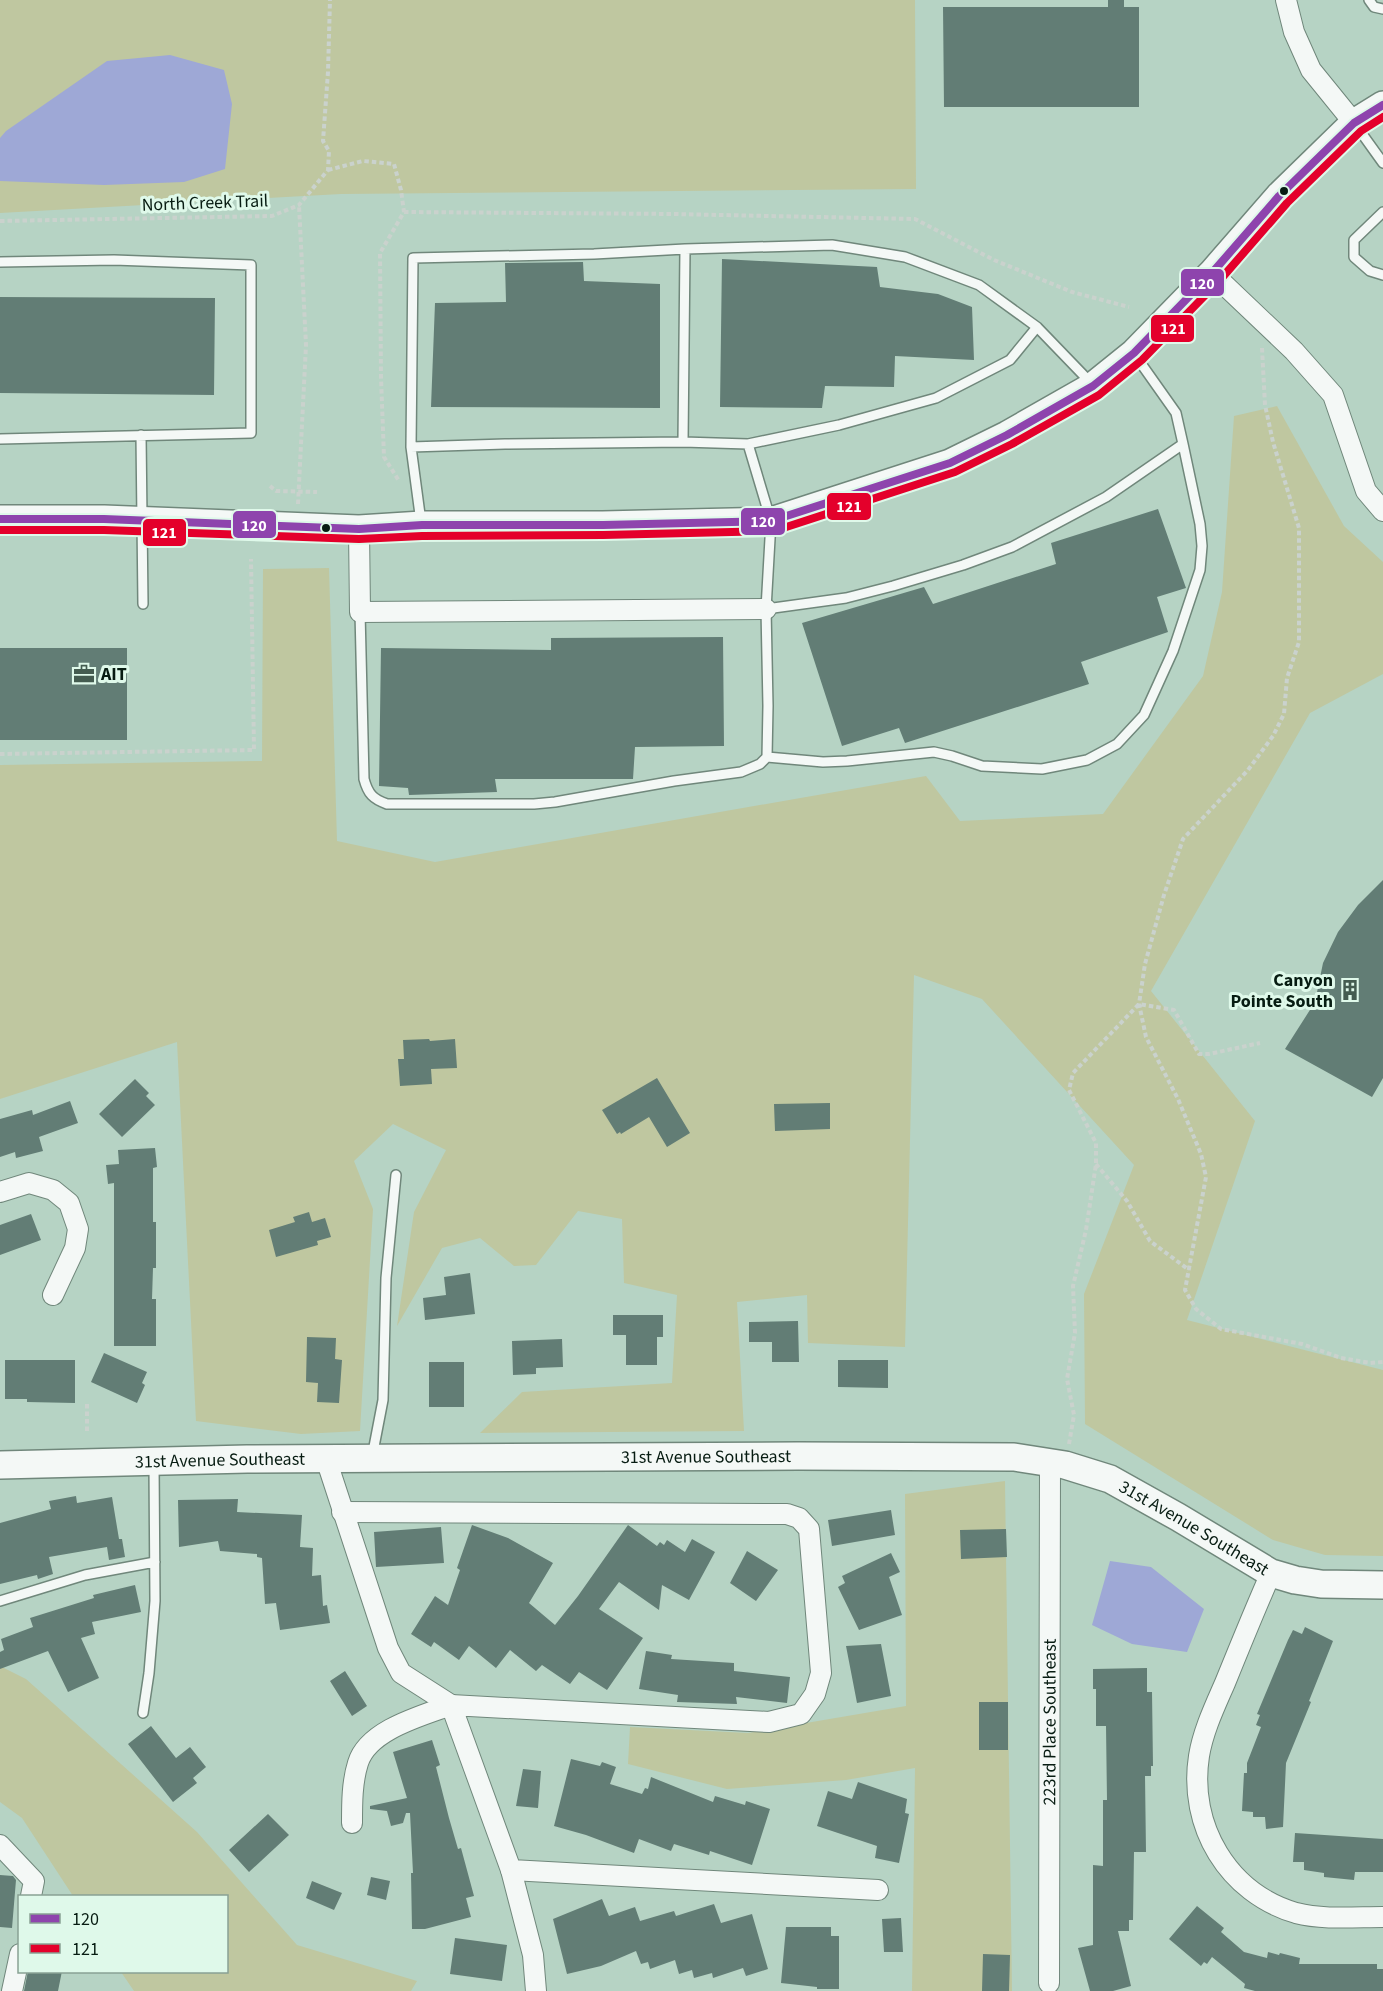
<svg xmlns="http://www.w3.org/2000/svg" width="1383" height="1991" font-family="'Source Sans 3',sans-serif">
  <rect width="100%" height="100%" fill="#b6d3c4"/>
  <!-- green -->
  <path fill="#bfc7a0" d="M0 0H915L916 189 341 194 0 213Z
    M1277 406 1344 526 1383 562V674L1310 713 1151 991 1255 1121 1187 1320 1383 1370V1556L1325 1555 1273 1540 1085 1424 1084 1294 1134 1165 982 999 914 975 905 1347 808 1343 807 1295 737 1302 744 1431 480 1433 522 1392 672 1383 677 1295 624 1283 622 1219 578 1211 536 1265 514 1266 480 1238 442 1248 397 1326 414 1212 446 1150 393 1124 354 1161 373 1209 360 1431 301 1434 196 1421 177 1042 0 1099V765L262 761 263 569 329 568 337 841 435 862 926 776 960 821 1103 814 1203 676 1222 592 1234 416Z
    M1005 1481 1012 1991H912L915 1768 846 1780 727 1789 628 1764 630 1727 748 1733 906 1706 905 1494Z
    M0 1666 26 1679 197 1832 297 1945 417 1981 411 1991H134L121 1972H226V1896H73L22 1818 0 1802Z"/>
  <!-- water -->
  <path fill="#9ea8d6" d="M170 55 224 70 232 104 225 169 184 182 104 185 0 181V138L6 131 107 61Z
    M1110 1561 1151 1567 1204 1609 1187 1652 1132 1644 1092 1625Z"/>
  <!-- building -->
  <path fill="#627d75" d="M1108 0H1124V7H1139V107H944L943 7H1108Z
    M722 259 877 267 880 287 938 294 972 307 974 360 895 356 894 387 825 386 822 408 720 407Z
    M583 262 584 281 660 284V408L431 407 435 303 506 302 505 263Z
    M0 297 215 298 214 395 0 393Z
    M1158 509 1186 588 1157 597 1168 632 1081 662 1089 684 905 743 899 728 842 746 802 623 924 587 933 604 1056 564 1051 543Z
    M723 637 724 746 635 747 633 779H495L497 792 409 795 408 788 379 786 381 648 551 650V638Z
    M0 648H127V740H0Z
    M1383 880V1078L1372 1097 1285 1049 1315 1002 1323 963 1338 932 1358 905Z
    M429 1039 430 1041 455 1039 457 1068 431 1069 432 1084 400 1086 398 1059H404L403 1040Z
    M657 1078 690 1133 667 1147 649 1117 621 1134 620 1132 617 1134 602 1110Z
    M135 1079 149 1093 146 1096 155 1105 122 1137 99 1114Z
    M70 1101 78 1123 39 1137 43 1151 16 1158 15 1152 0 1157V1119L32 1110 33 1115Z
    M830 1103V1129L775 1131 774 1104Z
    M155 1148 157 1167 153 1168V1222H156V1268H153L152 1299H156V1346H114V1183L108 1184 106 1165 119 1164 118 1150Z
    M309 1212 312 1222 325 1218 331 1237 317 1241 318 1245 276 1257 269 1230 295 1222 293 1217Z
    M31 1214 41 1240 0 1255V1225Z
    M470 1273 475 1314 425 1320 423 1298 446 1295 444 1277Z
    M613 1315H663V1337H657V1365H626V1335H613Z
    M798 1321 799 1362H772V1342H749V1322Z
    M307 1337 336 1338 335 1359 342 1360 339 1403 317 1402 318 1383 306 1382Z
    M562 1339 563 1367 536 1368V1374L513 1375 512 1341Z
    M104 1353 147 1372 142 1383 145 1385 137 1403 91 1382Z
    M5 1360H75V1403L27 1402V1399H5Z
    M838 1360H888V1388L838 1387Z
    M429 1362H464V1407H429Z
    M76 1496 77 1503 112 1497 119 1539H122L125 1557 109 1560 107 1547 49 1557 53 1574 38 1579 37 1575 0 1584V1523L51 1509 49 1501Z
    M238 1499 237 1512 302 1515 300 1547 313 1548 312 1576 321 1575 323 1606 327 1605 330 1623 280 1630 276 1603 265 1604 262 1558 257 1557V1554L220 1551 218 1541 179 1547 178 1500Z
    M891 1510 895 1535 832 1546 828 1520Z
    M472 1525 508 1538 553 1563 529 1603 555 1625 578 1596 628 1525 657 1546 660 1542 664 1545 667 1540 685 1552 692 1539 715 1552 689 1600 662 1585 659 1610 619 1582 599 1609 643 1638 607 1690 579 1672 570 1684 542 1665 536 1671 510 1650 496 1668 469 1646 459 1660 434 1642 431 1647 411 1634 435 1596 448 1605 460 1570 457 1568Z
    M441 1527 444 1563 376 1567 374 1532Z
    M1006 1529 1007 1557 961 1559 960 1530Z
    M747 1551 778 1570 756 1601 730 1583Z
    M891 1553 900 1572 889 1577 902 1615 859 1630 838 1587 845 1583 842 1576Z
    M135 1585 141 1612 92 1622 95 1634 81 1638 99 1678 68 1692 48 1651 0 1669V1652L4 1650 1 1639 33 1627 30 1618 94 1598 93 1595Z
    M1305 1627 1333 1641 1309 1701 1311 1702 1286 1763 1283 1827 1266 1829 1265 1817H1253V1812L1242 1811 1244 1773H1247V1763L1261 1727 1256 1725 1260 1715 1257 1714 1288 1640 1293 1630 1302 1634Z
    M881 1644 891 1696 857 1703 846 1646Z
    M646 1651 672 1655 671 1659 734 1663V1671L790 1677 787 1703 736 1697 737 1704 677 1702 678 1695 639 1689Z
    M1147 1668V1692H1152L1153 1766H1151V1776H1145L1146 1852H1134L1133 1920H1129V1931H1118L1131 1986 1113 1991H1090L1078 1948 1093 1945V1865L1103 1866V1800H1107L1106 1726H1096V1689H1093V1669Z
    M345 1671 367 1706 352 1716 330 1681Z
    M979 1702H1008V1750H979Z
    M151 1726 176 1758 190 1747 206 1767 193 1778 197 1783 173 1802 128 1744Z
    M432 1740 440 1765 436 1767 449 1818 458 1849 461 1848 474 1896 466 1898 471 1917 425 1929H412L411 1873H413L410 1813H406L403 1823 391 1826 387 1811 370 1809V1806L407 1798 393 1752Z
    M571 1759 600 1766 602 1762 616 1767 610 1784 642 1794 645 1788 648 1789 651 1777 713 1802 715 1796 745 1805 746 1801 770 1809 752 1865 710 1851 709 1855 674 1844 671 1851 639 1839 634 1853 586 1835 554 1826Z
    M523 1769 541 1771 538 1808 516 1806Z
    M858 1782 907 1799 905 1813 909 1814 899 1863 875 1858 877 1846 817 1826 828 1791 852 1799Z
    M268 1814 289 1835 249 1872 229 1850Z
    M1295 1833 1383 1839V1872H1355L1354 1880 1324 1877V1873L1304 1870V1862H1293Z
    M0 1875 13 1876 16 1880 12 1928 0 1927Z
    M371 1877 390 1881 386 1900 367 1895Z
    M312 1881 342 1893 334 1910 306 1898Z
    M602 1899 609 1916 635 1907 640 1921 674 1911 676 1916 714 1904 721 1923 752 1914 768 1969 746 1976 743 1968 713 1978 712 1973 694 1978 692 1970 679 1974 675 1960 650 1969 648 1962 641 1964 636 1951 601 1966 567 1974 553 1919Z
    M1197 1906 1224 1928 1221 1932 1244 1952 1267 1958 1268 1952 1279 1955 1280 1953 1300 1958 1299 1964H1377V1969H1383V1991H1255L1244 1988 1245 1984 1212 1957 1207 1964 1204 1962 1201 1966 1169 1939Z
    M901 1918 903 1952H884L882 1919Z
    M786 1927H831V1936H839V1989H817V1987L781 1983Z
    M455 1938 507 1945 502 1981 450 1974Z
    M983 1954 1010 1955 1009 1991H982Z
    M28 1971H62L58 1991H24Z"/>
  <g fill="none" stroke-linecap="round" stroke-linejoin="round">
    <defs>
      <path id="lane" d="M1369 0 1374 7 1383 9
        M1355 124 1383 163
        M1383 212 1354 240V257L1370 271 1383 275
        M0 262 114 260 251 265V433L0 439
        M1037 327 1091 383
        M141 435 143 604
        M683 442 505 444 411 447 413 258 594 254 685 249
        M748 444 683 442 685 249 832 245 905 257 979 285 1037 327 1010 360 936 398 839 425 748 444 771 521 766 609 846 598 893 586 963 565 1012 547 1106 497 1183 444 1176 413 1135 355
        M411 447 421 522
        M360 612 364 779C368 794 373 799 387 804H534L555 802 674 781 741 772 760 764 767 757 768 706 766 609
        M767 757 823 762 847 761 934 752 952 756 982 766 1042 769 1087 760 1117 744 1144 715 1173 651 1200 570 1202 546 1200 524 1183 444
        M372 1457 383 1400 386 1278 396 1175
        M0 1601 85 1575 155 1562
        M143 1713 149 1673 155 1601 154 1464"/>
      <g id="street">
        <path d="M1286 0 1294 32 1311 70 1354 123"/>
        <path d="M1212 273 1294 351 1333 395 1366 491 1383 511"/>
        <path d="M359 529 360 612 766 609"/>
        <path d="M0 1192 29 1183 53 1190 69 1203 78 1229 75 1248 53 1295"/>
        <path d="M326 1459 388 1648 401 1673 451 1705"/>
        <path d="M342 1512 787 1514 799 1518 809 1529 821 1673 815 1694 801 1714 769 1722 451 1705 511 1870 878 1890"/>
        <path d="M1271 1573C1255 1609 1240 1646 1225 1683 1215 1706 1203 1731 1199 1756 1188 1826 1228 1893 1296 1913 1323 1920 1355 1917 1383 1917"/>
        <path d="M352 1823C352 1803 352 1782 358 1763 368 1730 421 1716 451 1705"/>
        <path d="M0 1845 34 1881 31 1896"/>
        <path d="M511 1870 533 1955 536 1991"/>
        <path id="s1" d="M1049 1983 1050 1462"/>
        <path d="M12 1991 20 1954"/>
      </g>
      <g id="secondary">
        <path d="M0 519H104L359 529 422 525H603L771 521 950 463 1007 435 1093 386 1134 353 1212 273 1279 196 1354 123 1383 105"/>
        <path id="s2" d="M0 1465 247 1459 798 1456 1014 1457 1065 1465 1110 1479 1178 1517 1271 1573 1295 1580 1321 1584 1383 1585"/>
      </g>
    </defs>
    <!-- lane casing -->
    <use href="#lane" stroke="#70877b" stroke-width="12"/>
    <!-- street casing -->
    <use href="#street" stroke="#70877b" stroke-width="22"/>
    <!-- secondary casing -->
    <use href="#secondary" stroke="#70877b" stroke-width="30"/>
    <!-- path -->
    <path stroke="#cad2cd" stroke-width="4" stroke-dasharray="4.5 3" stroke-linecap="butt" d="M328 170 363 161 394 164 401 190 404 212 380 253 381 377 384 457 399 481
      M404 212 673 214 915 219 994 260 1072 292 1129 307
      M0 221 272 216 299 205 328 170 329 151 323 141 328 72 330 0
      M1262 348 1265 405 1273 442 1299 528V642L1287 678 1284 714 1273 736 1248 770 1183 839 1164 895 1145 964 1139 1004 1146 1037 1178 1099 1201 1154 1206 1177 1185 1290 1196 1309 1221 1329 1302 1344 1341 1358 1370 1363 1383 1362
      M270 486 276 491 317 492
      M298 504 306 345 299 205
      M0 754 254 750 251 559
      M1096 1164 1127 1201 1150 1241 1189 1270
      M87 1431V1404
      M1069 1444 1074 1415 1067 1379 1075 1333 1073 1286 1086 1230 1096 1164V1143L1069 1090 1073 1073 1139 1004 1174 1010 1199 1054H1209L1260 1043"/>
    <!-- lane -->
    <use href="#lane" stroke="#f4f8f6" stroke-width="9"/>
    <!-- street -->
    <use href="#street" stroke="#f4f8f6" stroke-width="20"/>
    <!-- secondary -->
    <use href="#secondary" stroke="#f4f8f6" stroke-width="27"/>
    <defs>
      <path id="bus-1" d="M0 519H104L359 529 422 525H603L771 521 950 463 1007 435 1093 386 1134 353 1212 273 1279 196 1354 123 1383 105"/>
      <path id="bus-2" d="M0 530H104L359 539 422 536 603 535 774 531 955 472 1012 444 1099 395 1142 360 1220 280 1287 203 1361 131 1383 117"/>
    </defs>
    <!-- bus-1 casing -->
    <use href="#bus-1" stroke="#dff9ea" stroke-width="12"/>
    <!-- bus-2 casing -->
    <use href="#bus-2" stroke="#dff9ea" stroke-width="12"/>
    <!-- bus-1 -->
    <use href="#bus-1" stroke="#8e44ad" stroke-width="8"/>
    <!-- bus-2 -->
    <use href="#bus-2" stroke="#e4002b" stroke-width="8"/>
  </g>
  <!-- icons -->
  <defs>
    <symbol id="office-bare" viewBox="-9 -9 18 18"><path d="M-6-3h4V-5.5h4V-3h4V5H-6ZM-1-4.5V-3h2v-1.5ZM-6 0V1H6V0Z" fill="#445c50" stroke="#dff9ea" stroke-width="2.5" paint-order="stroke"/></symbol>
    <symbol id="building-bare" viewBox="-9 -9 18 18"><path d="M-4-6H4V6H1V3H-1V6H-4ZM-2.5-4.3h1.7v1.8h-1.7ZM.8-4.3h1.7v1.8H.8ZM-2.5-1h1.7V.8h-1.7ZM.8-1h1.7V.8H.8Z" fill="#445c50" stroke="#dff9ea" stroke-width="2.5" paint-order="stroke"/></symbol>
  </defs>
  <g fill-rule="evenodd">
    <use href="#office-bare" x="69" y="659" width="30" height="30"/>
    <use href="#building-bare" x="1335" y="975" width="30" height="30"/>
  </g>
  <!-- markers -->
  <g fill="#071c12" stroke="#dff9ea" stroke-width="2">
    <circle cx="1284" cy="191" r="5"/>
    <circle cx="326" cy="528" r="5"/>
  </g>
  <g text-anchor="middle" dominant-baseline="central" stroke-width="6" stroke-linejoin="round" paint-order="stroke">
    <!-- street labels -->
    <g font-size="18" fill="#071c12" stroke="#dff9ea">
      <text transform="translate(205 203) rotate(-2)">North Creek Trail</text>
      <text stroke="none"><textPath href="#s2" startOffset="706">31st Avenue Southeast</textPath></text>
      <text stroke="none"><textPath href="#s2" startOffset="220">31st Avenue Southeast</textPath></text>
      <text stroke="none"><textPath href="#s2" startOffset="1210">31st Avenue Southeast</textPath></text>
      <text stroke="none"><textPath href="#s1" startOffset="261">223rd Place Southeast</textPath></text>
    </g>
    <!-- poi labels -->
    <g font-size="18" font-weight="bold" fill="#071c12" stroke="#dff9ea" text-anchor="start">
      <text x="101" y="674">AIT</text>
      <text x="1333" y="980" text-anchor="end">Canyon<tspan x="1333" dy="21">Pointe South</tspan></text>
    </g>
  </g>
  <g stroke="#dff9ea" stroke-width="2">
    <rect x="1180" y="268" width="45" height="29" rx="6" fill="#8e44ad"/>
    <rect x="1150" y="314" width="45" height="29" rx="6" fill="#e4002b"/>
    <rect x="826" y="492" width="46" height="29" rx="6" fill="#e4002b"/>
    <rect x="740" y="507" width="46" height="29" rx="6" fill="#8e44ad"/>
    <rect x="232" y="510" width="45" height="29" rx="6" fill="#8e44ad"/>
    <rect x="142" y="518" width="45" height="29" rx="6" fill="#e4002b"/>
  </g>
  <g font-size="16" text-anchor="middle" font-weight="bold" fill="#fff">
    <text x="1202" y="289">120</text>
    <text x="1173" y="334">121</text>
    <text x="849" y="512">121</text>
    <text x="763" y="527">120</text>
    <text x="254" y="531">120</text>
    <text x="164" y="538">121</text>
  </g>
  <!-- legend -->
  <rect x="18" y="1895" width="210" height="78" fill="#dff9ea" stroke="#89a194" stroke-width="1.5"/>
  <rect x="30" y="1914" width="30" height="9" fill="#8e44ad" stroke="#89a194" stroke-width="1.5"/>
  <text x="72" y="1925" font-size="18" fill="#071c12">120</text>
  <rect x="30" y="1944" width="30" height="9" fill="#e4002b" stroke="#89a194" stroke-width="1.5"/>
  <text x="72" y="1955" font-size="18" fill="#071c12">121</text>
</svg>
